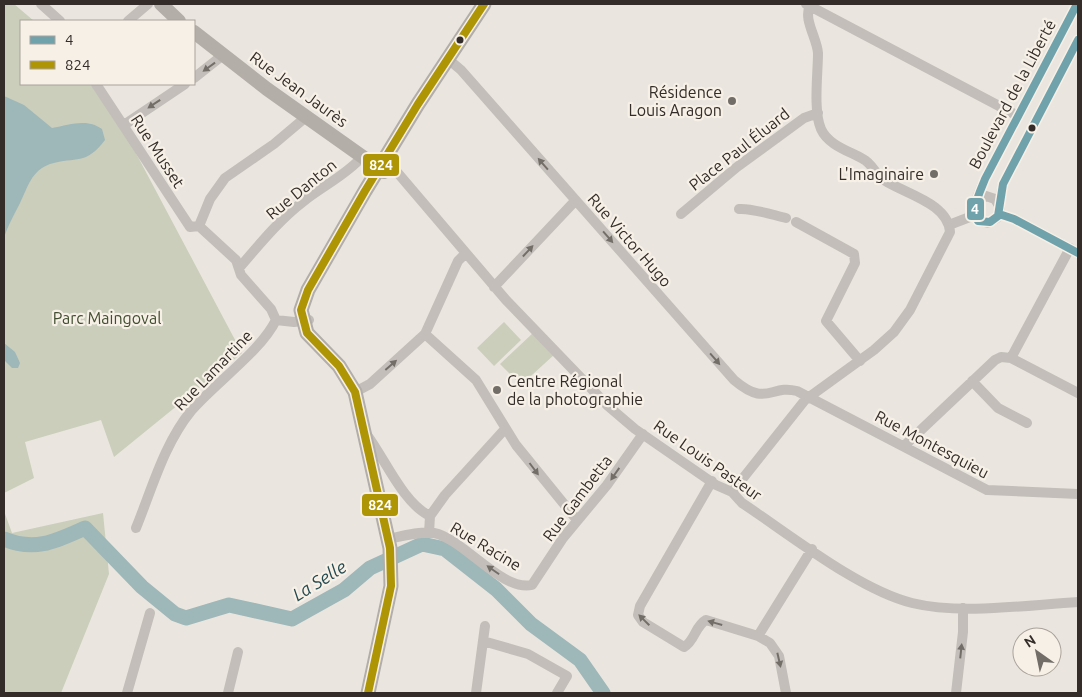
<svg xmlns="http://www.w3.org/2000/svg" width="1082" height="697" font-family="Ubuntu,sans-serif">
  <rect width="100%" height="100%" fill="#eae6df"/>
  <!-- green -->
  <path fill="#cacebb" d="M4 4H14L34 21H21V84H91L130 142 242 353 114 457 101 420 25 442 34 478 4 493Z
    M504 322 521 340 494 366 477 348Z
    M534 332 555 354 521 385 500 364Z
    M4 511 12 533 103 513 109 574 61 693H4Z"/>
  <!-- water -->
  <path fill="#9eb7b8" d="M4 96 24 105 52 128C70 125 86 118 102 129L105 140C85 166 77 156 50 164 31 171 28 187 20 203 14 215 8 225 4 238Z
    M4 343 15 352 20 363 18 368H12L4 360Z"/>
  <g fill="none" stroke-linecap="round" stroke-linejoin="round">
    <!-- river -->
    <path stroke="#9eb7b8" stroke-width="15" d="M4 539C35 552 56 541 85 528L142 587 175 614 186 618 229 605 292 619 344 590 370 568 422 544 445 549 496 589 531 624 580 660 603 693"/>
    <!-- street -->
    <path stroke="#c3beb9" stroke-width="10" d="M41 4 60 21
      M806 4 1018 116
      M128 21 148 4
      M448 59 461 70 734 380C767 408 770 384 797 391L987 490 1078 494
      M194 78 223 55
      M96 84 190 227 199 226
      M124 125 185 84
      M385 158 506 300 608 406 635 429 716 485 732 492 742 503C789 534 859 590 912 603 961 615 1027 605 1078 602
      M977 200 986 196 995 199 1000 207 997 218 988 223 981 221 975 215C972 206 981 188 985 179L1077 4
      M999 203 1003 184 1078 40
      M739 209C752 208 773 215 786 218
      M681 214 737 167 804 118 818 113
      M999 214 1014 219 1078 253
      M796 222 854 254 855 263 826 321 860 361
      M949 225 975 215
      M199 226 210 199 225 178 274 144 306 117
      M199 226 236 260 241 275 271 309 276 320
      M239 268C259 245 279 220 304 201 323 186 346 175 362 157
      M494 287 575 201
      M425 334 476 380 516 445 577 520
      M1011 358 1070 248
      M972 381 998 408 1027 423
      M355 392 370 384 425 334 458 261 466 253
      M367 435C385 459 403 503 430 516
      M904 446 995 360 1001 357 1011 358 1078 393
      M712 481 640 606 638 615 643 622 684 647C695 641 695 626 706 620L758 636 770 643 779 656 786 693
      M732 492 805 400 874 350 894 332 910 310 950 232C948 203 905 194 884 180 875 175 873 164 863 159 849 151 828 145 821 129 813 111 818 73 818 53 817 38 803 19 810 6
      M136 528C152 489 164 444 191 411 215 383 261 351 276 320L294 322 309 320
      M429 533 430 516 445 495 505 429
      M388 539C402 536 420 531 434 533 464 539 502 592 532 585L563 538 607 485 643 434
      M758 636 812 549
      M483 641 528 654 567 676 557 693
      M127 693 150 613
      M228 693 238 652
      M476 693 485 626
      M956 693 963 632V608"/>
    <!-- secondary -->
    <path stroke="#b4aea9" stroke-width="14" d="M161 4 179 21
      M194 32 267 89 384 172"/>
    <!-- primary -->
    <path stroke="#b2ada8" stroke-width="15" d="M368 693 391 586 390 548 355 392 339 366 307 333 301 310 308 290 365 191 418 104 484 4"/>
    <defs>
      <path id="bus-1" d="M1077 4 985 179C981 190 970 210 978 221L990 222 998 216 1003 184 1078 40
        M999 214 1014 219 1078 253"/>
      <path id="bus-2" d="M368 693 391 586 390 548 355 392 339 366 307 333 301 310 308 290 365 191 418 104 484 4"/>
    </defs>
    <!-- bus-1 casing -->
    <use href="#bus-1" stroke="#f7f0e7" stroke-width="11"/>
    <!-- bus-2 casing -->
    <use href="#bus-2" stroke="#f7f0e7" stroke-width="11"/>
    <!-- bus-1 -->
    <use href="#bus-1" stroke="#70a2ac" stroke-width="8"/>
    <!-- bus-2 -->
    <use href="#bus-2" stroke="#ae9506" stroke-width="8"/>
  </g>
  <!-- one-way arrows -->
  <defs><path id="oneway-solid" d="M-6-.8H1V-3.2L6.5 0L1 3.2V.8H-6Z" transform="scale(1.25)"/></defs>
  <g fill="#746e69">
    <use href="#oneway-solid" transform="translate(209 67) rotate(144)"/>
    <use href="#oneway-solid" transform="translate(154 104) rotate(146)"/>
    <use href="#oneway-solid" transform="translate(543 164) rotate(-131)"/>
    <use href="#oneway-solid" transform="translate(608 237) rotate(49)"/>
    <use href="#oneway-solid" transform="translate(528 251) rotate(-47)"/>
    <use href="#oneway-solid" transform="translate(715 359) rotate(49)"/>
    <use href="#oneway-solid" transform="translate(391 365) rotate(-41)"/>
    <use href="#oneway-solid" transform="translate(534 469) rotate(53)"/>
    <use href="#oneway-solid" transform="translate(615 474) rotate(125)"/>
    <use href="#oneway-solid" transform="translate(493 570) rotate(-145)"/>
    <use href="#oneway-solid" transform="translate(644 620) rotate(-135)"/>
    <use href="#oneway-solid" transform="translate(715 623) rotate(-164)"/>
    <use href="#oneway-solid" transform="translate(961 651) rotate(-84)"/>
    <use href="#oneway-solid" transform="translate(779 660) rotate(77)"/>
  </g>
  <!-- markers -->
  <g fill="#332c28" stroke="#f7f0e7" stroke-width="2">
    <circle cx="460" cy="40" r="4.5"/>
    <circle cx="1032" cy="128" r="4.5"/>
  </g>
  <g fill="#736d68" stroke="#f7f0e7" stroke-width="2">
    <circle cx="732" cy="101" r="5"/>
    <circle cx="934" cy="174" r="5"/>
    <circle cx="497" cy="390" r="5"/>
  </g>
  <g text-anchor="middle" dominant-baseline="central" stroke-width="4.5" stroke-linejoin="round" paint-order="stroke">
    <!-- street labels -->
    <g font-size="16" fill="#332c28" stroke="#f7f0e7">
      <text transform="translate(299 89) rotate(36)">Rue Jean Jaurès</text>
      <text transform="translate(1012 94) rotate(-62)">Boulevard de la Liberté</text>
      <text transform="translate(739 149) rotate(-38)">Place Paul Éluard</text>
      <text transform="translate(158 151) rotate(57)">Rue Musset</text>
      <text transform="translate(301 189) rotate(-39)">Rue Danton</text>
      <text transform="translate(630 240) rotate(49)">Rue Victor Hugo</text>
      <text transform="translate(213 370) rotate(-46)">Rue Lamartine</text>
      <text transform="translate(932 444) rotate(28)">Rue Montesquieu</text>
      <text transform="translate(708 460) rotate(35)">Rue Louis Pasteur</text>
      <text transform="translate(577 498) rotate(-53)">Rue Gambetta</text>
      <text transform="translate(486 546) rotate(31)">Rue Racine</text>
    </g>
    <!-- poi labels -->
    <g font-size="16" fill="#332c28" stroke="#f7f0e7" text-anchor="end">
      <text x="722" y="92">Résidence<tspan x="722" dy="18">Louis Aragon</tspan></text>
      <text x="924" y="174">L'Imaginaire</text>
      <text x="507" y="381" text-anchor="start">Centre Régional<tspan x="507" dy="18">de la photographie</tspan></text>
    </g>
    <!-- park labels -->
    <g font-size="16" fill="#404e2f" stroke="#f7f0e7">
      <text x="107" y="318">Parc Maingoval</text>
    </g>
    <!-- water labels -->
    <g font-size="18" font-style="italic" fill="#22494f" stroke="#f7f0e7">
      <text transform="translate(319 580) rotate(-32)">La Selle</text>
    </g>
  </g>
  <g stroke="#f7f0e7" stroke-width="2">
    <rect x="362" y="153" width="38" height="24" rx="5" fill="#ae9506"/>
    <rect x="966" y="197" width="19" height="24" rx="5" fill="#70a2ac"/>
    <rect x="361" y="493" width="38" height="24" rx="5" fill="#ae9506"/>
  </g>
  <g font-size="14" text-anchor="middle" font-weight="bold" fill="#fff">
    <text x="381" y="170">824</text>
    <text x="975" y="214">4</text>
    <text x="380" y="510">824</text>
  </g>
  <!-- border -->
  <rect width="1082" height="697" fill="none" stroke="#332c28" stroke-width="10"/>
  <!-- legend -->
  <rect x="20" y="20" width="175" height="65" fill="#f7f0e7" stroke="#a9a29b"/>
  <rect x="30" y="36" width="25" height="8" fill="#70a2ac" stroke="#a9a29b"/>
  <text x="65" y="45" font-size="15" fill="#332c28">4</text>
  <rect x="30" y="61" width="25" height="8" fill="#ae9506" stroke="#a9a29b"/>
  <text x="65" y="70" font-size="15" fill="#332c28">824</text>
  <!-- north arrow -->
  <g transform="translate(1037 652) rotate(327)"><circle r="24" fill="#f7f0e7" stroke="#a9a29b"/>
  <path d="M0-4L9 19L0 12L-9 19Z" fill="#736d68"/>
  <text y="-8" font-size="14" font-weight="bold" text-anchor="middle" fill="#332c28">N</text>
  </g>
</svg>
